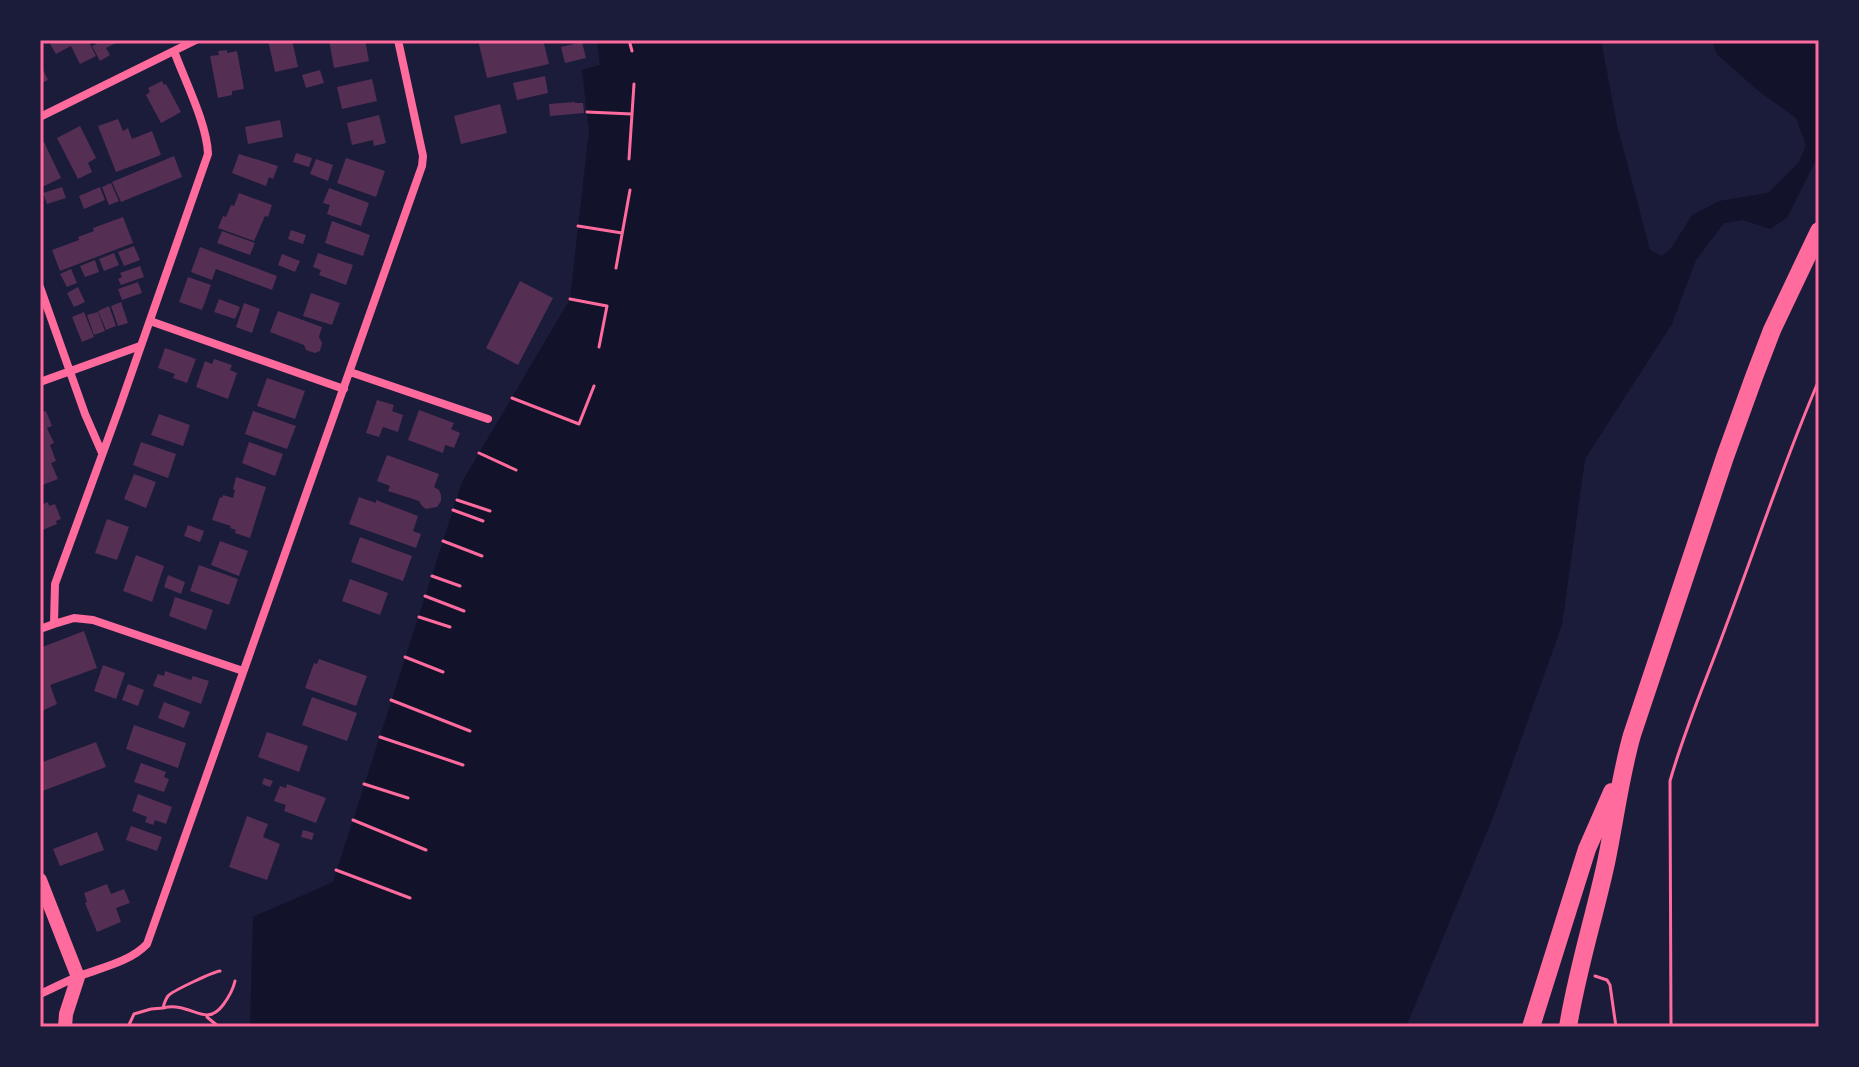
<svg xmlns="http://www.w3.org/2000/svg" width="1859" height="1067" font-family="'DejaVu Sans',sans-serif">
  <rect width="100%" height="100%" fill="#1b1b3a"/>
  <!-- water -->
  <path fill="#12122b" d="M572 40H1601L1617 125 1650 250 1662 256 1672 247 1692 215 1719 201 1768 193 1799 162 1806 145 1796 118 1756 89 1717 54 1712 40H1819V154L1787 218 1770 229 1743 220 1724 223 1696 260 1672 324 1585 459 1562 625 1494 815 1406 1027H250L253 917 333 882 462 482 570 299 589 131 582 70 600 65 597 41Z"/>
  <!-- building -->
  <path fill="#542f53" d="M59 40H88L96 56 80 64 71 46 56 54 50 44Z
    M93 40H122L106 48 110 55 100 61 92 46 96 44Z
    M268 40H292L298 67 275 72Z
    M329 40H365L369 61 334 68Z
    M478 40H543L549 64 487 78Z
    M582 42 586 58 565 63 561 47Z
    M227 50V53L237 51 244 89 232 91V95L218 98 210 56 219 55 218 51Z
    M40 63 48 80 40 84Z
    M320 70 324 83 306 88 302 75Z
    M545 76 548 93 517 100 513 83Z
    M372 79 377 101 342 109 337 87Z
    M162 81 164 85 166 84 181 112 161 123 146 95 150 92 148 88Z
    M575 102V103H583L584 113 550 116 549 104Z
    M500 104 507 133 461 144 454 116Z
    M379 115 386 143 374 146 373 140 352 145 347 123Z
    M118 119 123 131 128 128 132 139 152 131 161 155 116 172 98 126Z
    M280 120 283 137 248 144 245 127Z
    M80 126 96 158 88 163 92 172 78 179 57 138Z
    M44 142 61 178 40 188V144Z
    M296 153 312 158 309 167 293 162Z
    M239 154 278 166 273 179 269 177 266 186 232 173Z
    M174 156 182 177 121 202 112 182Z
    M346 158 385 171 376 197 337 183Z
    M316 159 333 165 328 181 310 174Z
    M111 183 119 201 109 205 102 187Z
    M62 187 66 198 47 204 43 193Z
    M100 187 105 200 84 209 79 196Z
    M329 188 369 203 361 226 327 214 330 205 323 203Z
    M239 193 272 205 268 217 265 216 254 241 218 228 223 216 226 217 231 205 234 206Z
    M123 217 133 243 60 271 52 250 79 240 78 237 94 231 93 228Z
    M332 221 370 235 363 256 325 243Z
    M291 230 306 235 303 244 288 239Z
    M222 231 255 243 250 255 217 243Z
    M134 246 140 260 124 266 118 252Z
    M200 247 277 276 272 290 216 269 212 280 191 272Z
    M114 253 119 265 104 271 99 259Z
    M318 253 353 265 346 285 319 275 321 270 313 267Z
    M282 254 300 261 295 272 278 265Z
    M95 260 99 272 85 277 80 266Z
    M140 266 144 277 121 285 118 279 122 277 120 273Z
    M71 269 77 283 67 287 60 274Z
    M188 277 211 285 202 310 179 302Z
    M520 281 553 298 518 365 486 348Z
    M138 282 142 293 122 300 118 289Z
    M78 287 85 302 74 307 67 293Z
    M311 293 340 303 332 325 303 316Z
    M219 299 240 307 235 319 214 312Z
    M121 302 128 323 118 326 111 306Z
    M244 303 260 309 252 333 236 327Z
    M109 306 116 326 106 330 98 311Z
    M278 311 322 327 319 337 322 343 320 351 315 353 306 350 304 345 270 332Z
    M84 312 94 337 82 342 72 317Z
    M98 312 105 331 94 335 87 315Z
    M165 348 196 359 187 383 173 378 175 374 158 368Z
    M214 359 232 365 230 370 237 373 228 399 196 387 205 361 212 364Z
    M267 378 305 391 295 419 257 406Z
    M377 400 394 405 392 411 403 415 398 432 383 427 379 437 366 433Z
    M419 410 454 423 451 429 460 433 454 448 445 445 443 453 408 440Z
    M46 411 52 426 47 428 54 443 50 445 56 461 51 463 58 479 40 486V413Z
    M253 411 296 426 287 449 245 434Z
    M159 414 190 425 183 446 151 435Z
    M141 442 176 454 168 478 133 465Z
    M249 442 283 454 275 476 242 463Z
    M387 455 439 474 434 487 439 490 441 495V501L437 507 426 509 422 506 419 501 388 491 390 486 377 481Z
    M134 474 156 482 146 508 124 499Z
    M236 477 266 487 250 538 235 533 236 530 230 528 231 526 212 520 220 497 222 498 223 495 233 498 235 490 233 489Z
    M359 497 376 503V500L418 516 413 531 421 534 416 548 349 524Z
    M48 502 49 506 55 504 61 519 56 521 57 524 40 531V505Z
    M107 519 129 527 117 560 95 553Z
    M188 525 204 531 200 542 184 536Z
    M360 537 412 556 403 581 351 562Z
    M220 541 248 551 239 576 211 565Z
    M136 555 164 566 152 602 123 591Z
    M199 565 238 579 229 605 190 591Z
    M168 575 185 582 181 594 164 587Z
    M350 579 388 593 380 615 342 601Z
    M175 597 213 610 206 630 169 616Z
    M84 631 97 668 50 685 57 704 40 712V648Z
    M319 659 367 676 356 706 305 688 314 663 317 664Z
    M103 665 125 673 116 699 94 691Z
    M165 671 191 680 193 676 209 681 201 704 153 686 158 674 164 676Z
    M128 684 144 690 138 706 122 700Z
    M312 697 357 713 347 741 302 725Z
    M164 702 190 712 184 728 158 718Z
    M134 725 186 743 178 768 126 749Z
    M267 732 308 746 299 772 258 757Z
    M96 742 106 767 40 792V763Z
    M141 763 166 772 164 777 169 779 164 792 134 782Z
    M264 778 273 781 270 787 262 784Z
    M287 784 326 798 316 823 284 811 286 805 274 801 280 786 286 788Z
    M138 794 172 807 166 824 155 820 153 825 145 822 147 817 132 811Z
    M247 816 268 824 263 837 280 844 267 880 229 867Z
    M131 826 162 837 157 851 126 840Z
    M303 830 314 833 312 840 301 837Z
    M97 832 104 850 60 866 53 849Z
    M107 884 111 894 124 889 130 903 116 908 121 922 97 932 85 903 87 902 84 893Z"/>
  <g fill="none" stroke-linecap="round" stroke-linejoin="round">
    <!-- path -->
    <path stroke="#ff6b9d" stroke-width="3" d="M629 40 632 51
      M587 112 632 114 629 159
      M632 114 634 84
      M578 226 622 233
      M616 268 630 190
      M570 299 607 306 599 347
      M512 398 579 424 594 386
      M479 453 516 470
      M457 500 490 511
      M453 510 483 521
      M443 541 482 556
      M432 576 460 586
      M425 596 464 611
      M419 617 450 627
      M405 657 443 672
      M391 700 470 731
      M380 737 463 765
      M364 784 408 798
      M353 820 426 850
      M336 870 410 898
      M220 971C213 972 172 991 168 996 165 1000 164 1004 163 1008 191 1001 205 1029 223 1005 229 997 233 990 235 981
      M1595 976 1607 980 1610 985 1616 1027
      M207 1017 219 1027
      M128 1027 134 1014 151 1009 163 1008
      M1671 1027 1670 781C1685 728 1707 678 1726 626 1757 544 1784 461 1819 380"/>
    <!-- minor -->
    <path stroke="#ff6b9d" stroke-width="8" d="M40 117 196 40
      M40 287 85 414 102 453
      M150 321 344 389
      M350 372 488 419
      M40 382 140 346
      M54 624 74 618 93 620 243 671
      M40 629 54 624 55 584 120 406 208 154C207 124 185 81 174 51
      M40 994C54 988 68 980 82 975 104 967 131 961 147 944L422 166 423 156 398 40"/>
    <!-- tertiary -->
    <path stroke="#ff6b9d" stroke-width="14" d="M40 880 78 977 66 1014 65 1027"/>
    <!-- primary -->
    <path stroke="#ff6b9d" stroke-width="18" d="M1531 1027 1587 849 1612 792
      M1568 1027C1577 971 1594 918 1606 863 1615 820 1620 777 1632 735L1725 457 1754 377 1772 330 1819 231"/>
  </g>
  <!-- border -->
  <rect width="1859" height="1067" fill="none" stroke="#1b1b3a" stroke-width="84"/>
  <rect x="42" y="42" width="1775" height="983" fill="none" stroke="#ff6b9d" stroke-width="3"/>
</svg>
